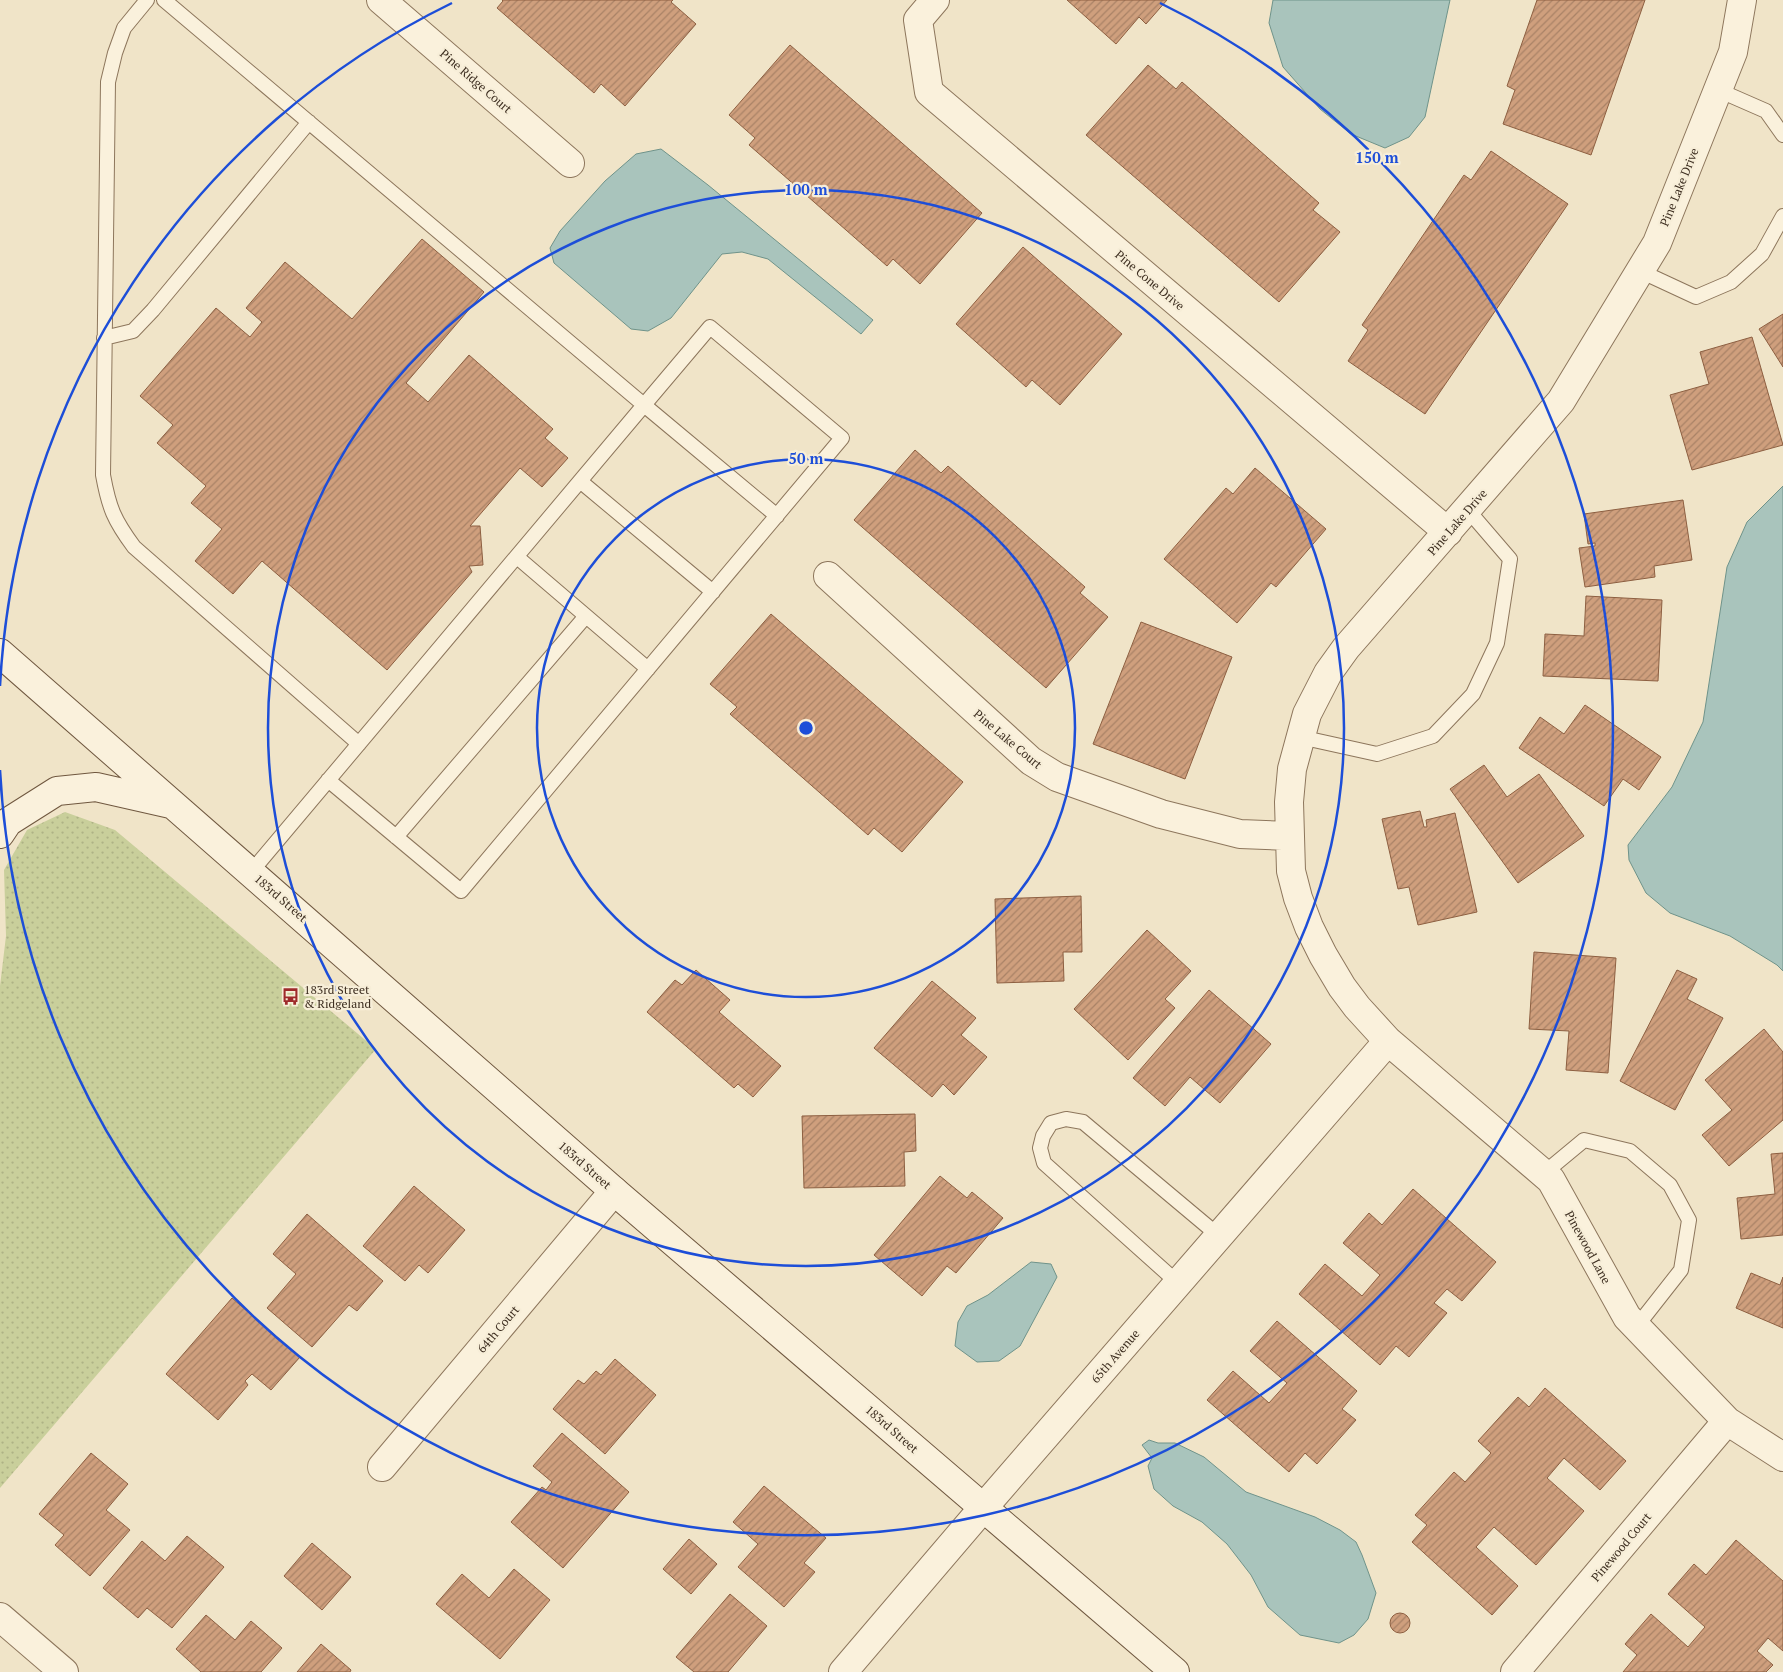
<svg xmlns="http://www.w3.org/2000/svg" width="1783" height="1672" font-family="'PT Serif',serif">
  <defs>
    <pattern id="grass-dots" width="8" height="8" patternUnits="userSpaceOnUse" patternTransform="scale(1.25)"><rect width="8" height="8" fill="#c9cf9b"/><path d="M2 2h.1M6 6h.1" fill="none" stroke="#aeb285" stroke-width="1.8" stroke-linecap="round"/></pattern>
    <pattern id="building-hatch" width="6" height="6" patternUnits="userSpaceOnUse" patternTransform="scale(1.25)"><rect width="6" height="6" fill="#cf9f7d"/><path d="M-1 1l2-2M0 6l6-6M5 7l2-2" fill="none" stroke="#a98266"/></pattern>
  </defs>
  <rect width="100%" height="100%" fill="#f0e4c8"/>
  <!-- grass -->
  <path fill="url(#grass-dots)" d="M65 812 115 830 376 1049 0 1488V986L6 936 4 870 27 830Z"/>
  <!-- water -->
  <path fill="#a9c4bc" stroke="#6f938a" d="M1273 0H1450L1425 117 1409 137 1385 148 1351 134 1320 109 1283 67 1269 23Z
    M661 149 708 185 873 320 861 334 768 259 742 252 722 254 671 318 648 331 631 329 554 263 550 248 560 231 605 181 636 154Z
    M1783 486V971L1777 965 1730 936 1670 913 1646 893 1629 860 1628 845 1672 787 1703 722 1727 567 1747 522Z
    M1031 1262 1051 1264 1057 1277 1020 1346 999 1361 977 1362 955 1346 958 1322 967 1306 988 1295Z
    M1149 1440 1158 1443H1175L1204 1457 1246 1492 1315 1517 1340 1530 1356 1542 1362 1555 1376 1593 1368 1619 1354 1635 1339 1643 1300 1635 1268 1607 1251 1575 1227 1544 1202 1522 1173 1506 1154 1489 1148 1466 1152 1458 1142 1445Z"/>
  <!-- building -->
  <path fill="url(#building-hatch)" stroke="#8d5f41" d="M502 0H673L671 2 696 24 625 106 601 84 594 93 497 8 503 1Z
    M1067 0H1167L1146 24 1139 17 1116 44Z
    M1537 0H1645L1591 155 1503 124 1515 90 1507 86Z
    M790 45 982 213 920 284 893 259 887 266 749 145 755 138 729 115Z
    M1148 65 1176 89 1182 82 1319 203 1313 210 1340 232 1279 302 1086 135Z
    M1491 151 1568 204 1425 414 1348 361 1368 330 1362 325 1464 175 1471 180Z
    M422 239 484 292 406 383 428 402 469 355 553 429 545 438 568 458 542 487 520 468 470 526H480L483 565 469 566 472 572 387 670 262 561 233 594 195 561 222 529 191 503 206 486 157 443 173 425 140 396 216 308 250 337 262 322 246 308 285 262 352 319Z
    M1023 247 1122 334 1060 405 1032 380 1026 387 956 324Z
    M1783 314V367L1759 329Z
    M1752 337 1783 445 1692 470 1670 395 1709 384 1700 352Z
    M915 450 941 473 948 466 1085 587 1080 593 1108 617 1046 688 854 520Z
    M1255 468 1326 529 1276 587 1271 583 1237 623 1164 559 1226 488 1233 494Z
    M1683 500 1692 560 1654 566 1655 577 1585 587 1579 548 1595 546V543L1588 544 1584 514Z
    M1586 596 1662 600 1658 681 1543 676 1545 634 1584 636Z
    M771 614 963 782 902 852 874 828 868 835 730 714 737 707 710 684Z
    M1141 622 1232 657 1185 779 1093 744Z
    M1585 705 1661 757 1639 790 1623 779 1604 806 1519 748 1540 717 1564 734Z
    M1484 765 1507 797 1539 774 1584 836 1518 883 1450 789Z
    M1420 811 1424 827H1427L1426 820 1455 813 1477 912 1418 925 1409 887 1398 889 1382 819Z
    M1081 896 1082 952H1063L1064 981 997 983 995 899Z
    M1147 930 1191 971 1165 999 1175 1008 1128 1060 1074 1009Z
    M1534 952 1616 958 1608 1073 1566 1070 1569 1031 1529 1029Z
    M696 970 730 1000 719 1012 781 1066 753 1097 738 1084 734 1088 647 1012 675 980 682 985Z
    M1677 970 1697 979 1687 999 1723 1018 1675 1110 1620 1081Z
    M932 981 976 1018 961 1035 987 1057 954 1095 943 1084 932 1097 874 1048Z
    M1209 990 1271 1044 1220 1103 1190 1077 1165 1106 1133 1078Z
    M1764 1029 1783 1052V1120L1729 1166 1702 1135 1732 1110 1705 1080Z
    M915 1114 916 1151 904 1152 905 1186 804 1188 802 1116Z
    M1783 1153V1235L1741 1239 1737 1198 1775 1194 1771 1154Z
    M940 1176 967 1198 972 1192 1003 1218 956 1273 947 1266 922 1296 874 1255Z
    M414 1186 465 1230 428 1273 419 1265 405 1281 363 1246Z
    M1413 1189 1496 1262 1462 1301 1447 1289 1434 1303 1447 1313 1409 1357 1396 1346 1380 1365 1299 1294 1325 1264 1362 1296 1380 1275 1343 1243 1369 1213 1382 1225Z
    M307 1214 383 1281 357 1311 349 1305 312 1347 267 1308 296 1274 273 1254Z
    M1751 1273 1780 1285 1783 1277V1328L1736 1308Z
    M232 1298 300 1357 271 1390 252 1374 245 1381 248 1385 218 1420 166 1374Z
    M1277 1321 1357 1391 1342 1409 1356 1420 1317 1464 1305 1453 1289 1472 1207 1400 1233 1371 1269 1403 1287 1383 1250 1351Z
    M615 1359 656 1395 605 1454 553 1409 578 1380 584 1384 596 1371 601 1375Z
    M1545 1388 1626 1461 1600 1490 1564 1458 1547 1478 1584 1511 1536 1565 1494 1527 1476 1547 1518 1586 1492 1615 1412 1542 1427 1525 1415 1515 1454 1472 1465 1482 1491 1453 1478 1441 1518 1397 1529 1407Z
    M562 1433 629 1492 563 1568 511 1522 542 1487 546 1490 552 1482 533 1466Z
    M91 1453 128 1484 106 1510 130 1530 90 1576 55 1545 64 1535 39 1514Z
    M764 1486 826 1538 804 1563 815 1572 784 1607 738 1567 758 1544 733 1522Z
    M187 1536 224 1567 172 1628 147 1608 138 1618 103 1588 142 1541 165 1561Z
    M689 1539 717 1564 691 1594 663 1569Z
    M1736 1540 1783 1581V1651L1768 1638 1757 1651 1773 1665 1766 1672H1623L1637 1655 1625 1644 1651 1614 1688 1647 1705 1627 1668 1594 1694 1564 1706 1575Z
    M312 1543 351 1577 322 1610 284 1576Z
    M514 1569 550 1600 500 1659 436 1604 462 1574 489 1598Z
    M730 1594 767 1626 728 1672H694L676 1657Z
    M1390 1623a10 10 0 1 1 20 0a10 10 0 1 1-20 0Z
    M206 1615 235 1640 251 1621 282 1648 261 1672H201L176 1649Z
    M321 1644 351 1670 350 1672H297Z"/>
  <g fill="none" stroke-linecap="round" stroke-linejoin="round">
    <defs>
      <path id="lane" d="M147 0 124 28 115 53 108 82 103 475C109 508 114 520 134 547L359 744
        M164 0 644 405 251 872
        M1718 90 1766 111 1783 135
        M1640 271 1696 297 1731 282 1762 254 1783 216
        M104 338 133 331 153 310 309 122
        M580 481 713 592
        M517 557 648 669
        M1300 737 1377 754 1433 736 1473 694 1497 643 1510 559 1467 509
        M328 780 461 891 842 438 710 327 644 405 777 516
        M396 837 586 616
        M1543 1174 1584 1140 1630 1151 1670 1185 1689 1220 1681 1270 1637 1326
        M1178 1283 1044 1163 1040 1148 1043 1136 1051 1123 1066 1119 1083 1122 1219 1236"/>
      <path id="street" d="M381 0 570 163
        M935 0 918 20 929 92 1448 532
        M1742 0 1733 52 1657 243 1561 401 1346 648 1328 673 1307 714 1292 769 1289 802 1291 871 1298 898 1309 927 1323 955 1342 987 1357 1007 1388 1041 1551 1180 1627 1317 1727 1421 1783 1457
        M828 576 1031 761 1057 777 1161 814 1240 834 1289 836
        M382 1467 614 1191
        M0 1617 64 1672
        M843 1672 983 1508 1388 1041
        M1515 1672 1727 1421"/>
      <path id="secondary" d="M0 653 614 1191 1175 1672
        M0 834 8 822 57 791 96 787 171 804"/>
    </defs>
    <!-- lane casing -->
    <use href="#lane" stroke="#8d765c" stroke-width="16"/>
    <!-- street casing -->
    <use href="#street" stroke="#8d765c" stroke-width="30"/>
    <!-- secondary casing -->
    <use href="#secondary" stroke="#6f573f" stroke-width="30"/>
    <!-- lane -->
    <use href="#lane" stroke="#faf1dc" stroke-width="14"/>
    <!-- street -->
    <use href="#street" stroke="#faf1dc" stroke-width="28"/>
    <!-- secondary -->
    <use href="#secondary" stroke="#faf1dc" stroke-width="28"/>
  </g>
  <!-- distance rings -->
  <g fill="none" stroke="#1d4ed8" stroke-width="2.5">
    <circle cx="806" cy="728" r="269"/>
    <circle cx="806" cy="728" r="538"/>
    <path d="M0 686A807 807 0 0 1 452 3M1160 3A807 807 0 1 1 0 770"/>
  </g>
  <!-- icons -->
  <defs>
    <symbol id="bus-bare" viewBox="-9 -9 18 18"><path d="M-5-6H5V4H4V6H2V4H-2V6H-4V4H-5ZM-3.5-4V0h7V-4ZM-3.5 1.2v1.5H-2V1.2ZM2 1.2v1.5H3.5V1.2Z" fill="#9e2a2b" stroke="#f7eed8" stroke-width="2.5" paint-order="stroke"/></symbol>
  </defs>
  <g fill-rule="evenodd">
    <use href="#bus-bare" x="278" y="984" width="25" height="25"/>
  </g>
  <g text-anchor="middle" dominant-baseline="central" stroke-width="4.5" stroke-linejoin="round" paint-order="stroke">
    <!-- street labels -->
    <g font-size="12" fill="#3d2e20" stroke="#f7eed8">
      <text transform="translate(476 81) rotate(41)">Pine Ridge Court</text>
      <text transform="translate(1679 187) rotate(-68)">Pine Lake Drive</text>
      <text transform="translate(1150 280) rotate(40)">Pine Cone Drive</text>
      <text transform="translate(1457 522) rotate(-49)">Pine Lake Drive</text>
      <text transform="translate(1008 739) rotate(40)">Pine Lake Court</text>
      <text transform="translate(281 898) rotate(41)">183rd Street</text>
      <text transform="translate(585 1165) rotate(41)">183rd Street</text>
      <text transform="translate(1588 1247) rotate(61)">Pinewood Lane</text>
      <text transform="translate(498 1329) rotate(-50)">64th Court</text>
      <text transform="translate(1115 1356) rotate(-49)">65th Avenue</text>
      <text transform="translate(892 1429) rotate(41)">183rd Street</text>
      <text transform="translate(1621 1547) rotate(-50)">Pinewood Court</text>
    </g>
    <!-- poi labels -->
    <g font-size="12" fill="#3d2e20" stroke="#f7eed8" text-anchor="start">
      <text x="304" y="989">183rd Street<tspan x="304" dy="14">&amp; Ridgeland</tspan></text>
    </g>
  </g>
  <circle cx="806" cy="728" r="8" fill="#1d4ed8" stroke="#f7eed8" stroke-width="2.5"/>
  <g font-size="15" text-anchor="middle" font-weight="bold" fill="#1d4ed8" stroke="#f7eed8" stroke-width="4.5" stroke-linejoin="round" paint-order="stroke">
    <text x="1377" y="163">150 m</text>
    <text x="806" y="195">100 m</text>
    <text x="806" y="464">50 m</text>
  </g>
</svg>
